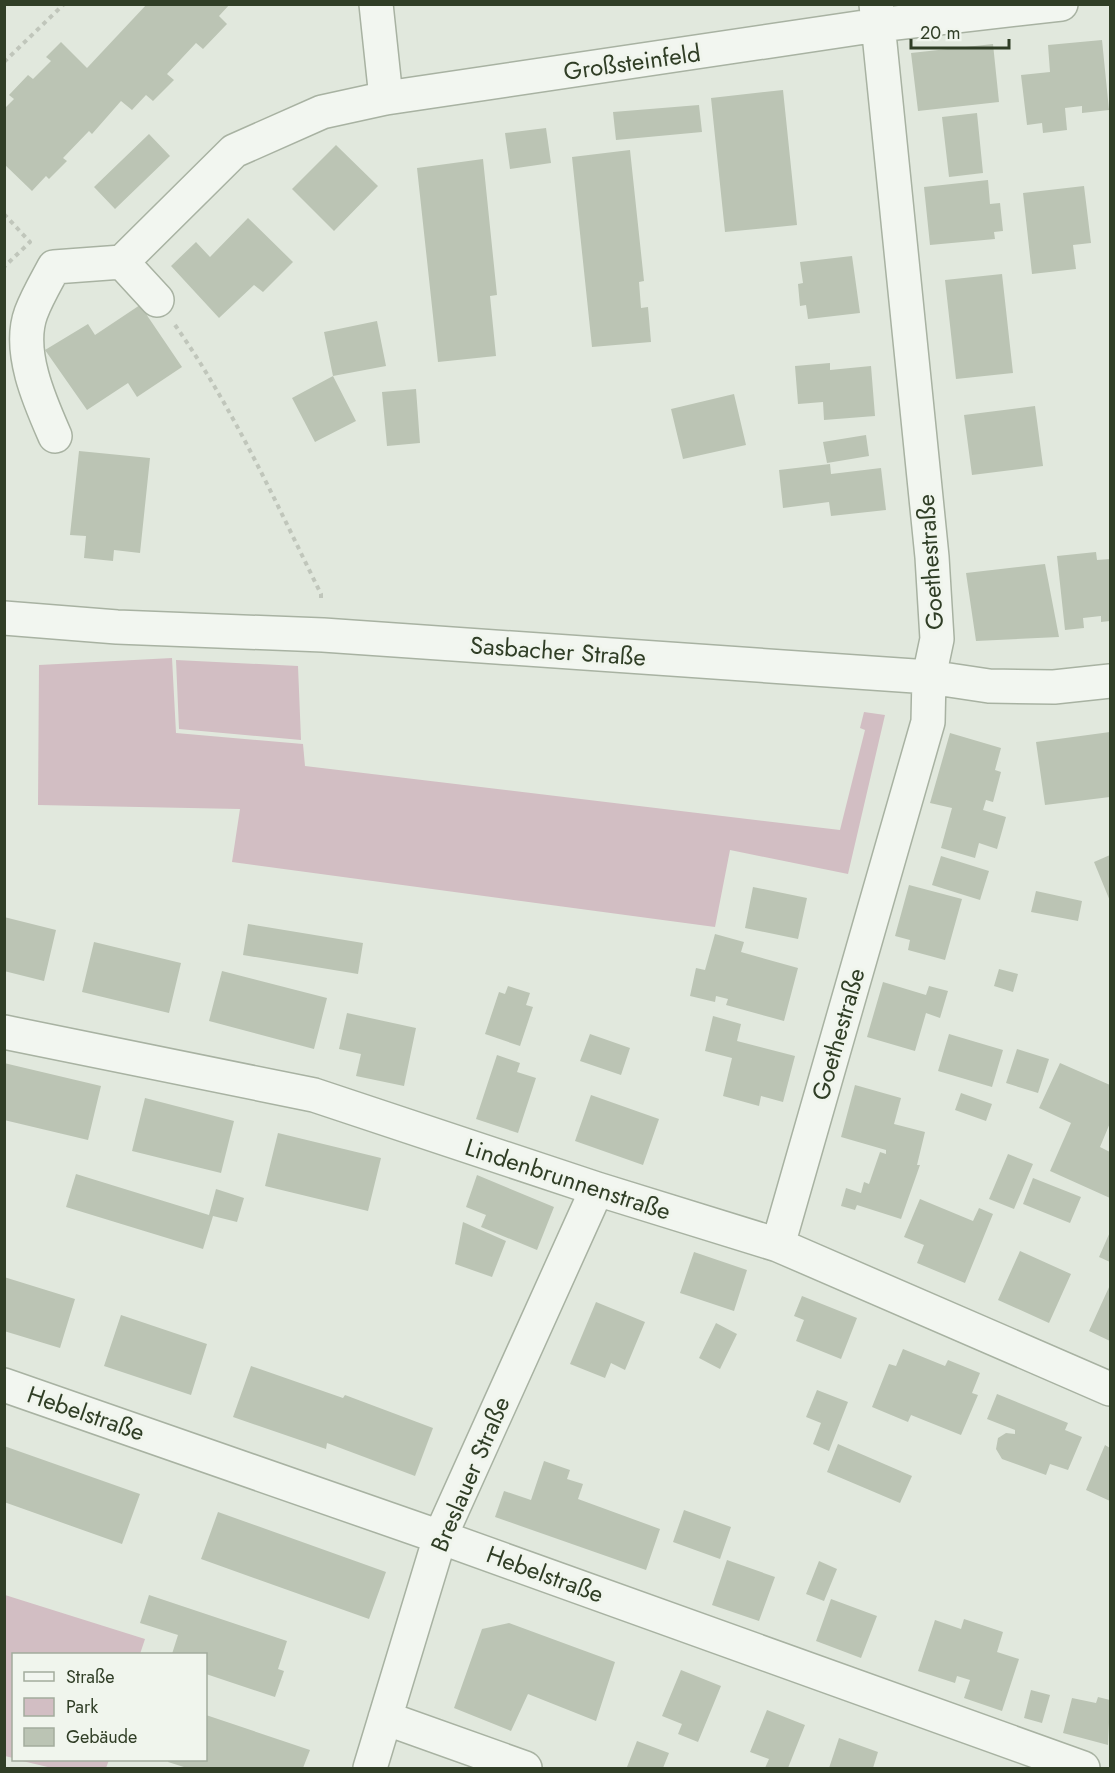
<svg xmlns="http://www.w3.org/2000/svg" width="1115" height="1773" font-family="Jost,sans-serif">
  <rect width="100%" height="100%" fill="#e1e8dd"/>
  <!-- green -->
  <path fill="#d2bec3" d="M172 658 176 733 303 744 305 766 840 830 865 730 860 728 864 712 885 715 848 874 730 850 715 927 232 862 240 809 38 805 39 665Z
    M176 660 298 666 301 740 179 729Z
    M5 1595 145 1639 140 1654H14L13 1758 5 1756Z
    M18 1760H109L106 1768H52Z"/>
  <!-- building -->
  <path fill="#bbc4b4" d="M147 4H230L219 16 227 24 203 49 196 43 167 74 174 80 153 101 146 95 132 110 121 101 92 134 89 131 63 158 67 161 49 179 46 176 32 191 4 164V109L14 99 9 95 28 75 33 79 51 61 46 57 61 42 87 68Z
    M1102 40 1109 110 1082 113V106L1065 108 1067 130 1043 133 1042 123 1027 125 1021 75 1050 72 1048 45Z
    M993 44 999 102 918 111 911 53Z
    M783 90 797 225 725 232 711 98Z
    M699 105 702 132 616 140 613 112Z
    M977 113 983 173 949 177 942 117Z
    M546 128 551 163 510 169 505 133Z
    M149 134 170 156 115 209 94 187Z
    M336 145 378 186 334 231 292 189Z
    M630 150 644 281 639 282 641 308 648 307 651 342 592 347 572 157Z
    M483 159 497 295 490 296 496 356 438 362 417 168Z
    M988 180 990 204 1000 203 1003 231 994 232 995 239 930 245 924 187Z
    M1084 186 1091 243 1073 245 1076 269 1032 274 1023 193Z
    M248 218 293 262 263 292 254 285 219 318 171 266 196 242 210 257Z
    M852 256 860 313 808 319 806 305 800 306 798 284 803 283 800 262Z
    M1002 274 1013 373 956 379 945 280Z
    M140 305 182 367 137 397 128 383 87 410 45 350 88 324 95 335Z
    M377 321 386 366 333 376 324 332Z
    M830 363V370L871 366 875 416 824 420 823 402 798 404 795 366Z
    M333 376 356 421 315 442 292 398Z
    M416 389 420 443 387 446 382 392Z
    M734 394 746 445 683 459 671 409Z
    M1035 406 1043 466 972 475 964 415Z
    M866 435 869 456 827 463 823 442Z
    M79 451 150 458 140 553 114 550 113 561 84 558 86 536 70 535Z
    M830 464 831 474 881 468 886 510 831 516 829 502 783 508 779 470Z
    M1096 552 1097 560 1110 559V621L1101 622V616L1083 618 1084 628 1065 630 1057 556Z
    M1045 564 1059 637 976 641 966 573Z
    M1110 732V797L1045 805 1036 742Z
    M950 733 1001 748 995 770 1001 772 993 802 986 800 983 810 1006 817 997 849 979 843 975 858 941 848 952 808 930 803Z
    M1110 855V901L1094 862Z
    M941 856 989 871 980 900 932 885Z
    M909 885 962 899 945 960 908 950 910 940 895 936Z
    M753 887 807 898 798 939 745 928Z
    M1036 891 1082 901 1078 921 1031 912Z
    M4 917 56 930 44 981 4 971Z
    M248 924 363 943 358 974 243 955Z
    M715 934 744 942 741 952 798 968 784 1021 726 1005 728 999 716 996 715 1002 690 996 696 968 705 970Z
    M94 942 181 963 169 1013 82 992Z
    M999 969 1018 974 1013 992 994 986Z
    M222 971 327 998 314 1049 209 1021Z
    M883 982 926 995 929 986 948 991 940 1018 926 1013 915 1051 867 1037Z
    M508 986 530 993 526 1005 533 1007 520 1046 485 1034 499 992 505 994Z
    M347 1013 416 1028 404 1086 356 1076 361 1054 339 1049Z
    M713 1016 741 1024 737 1041 795 1056 783 1102 761 1096 759 1106 723 1096 732 1058 705 1051Z
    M590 1034 630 1048 621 1075 580 1061Z
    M949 1034 1003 1050 992 1087 938 1071Z
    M1017 1049 1049 1059 1038 1093 1006 1083Z
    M497 1055 520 1063 517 1072 536 1078 518 1133 476 1119Z
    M4 1063 101 1086 88 1140 4 1120Z
    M1060 1063 1110 1085V1123L1100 1147 1110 1152V1198L1050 1171 1071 1123 1039 1108Z
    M855 1085 901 1098 894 1124 925 1132 917 1165H920L901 1219 857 1205 855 1210 841 1206 846 1188 861 1193 864 1182 869 1184 880 1152 886 1154V1150L841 1137Z
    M961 1093 992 1104 986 1121 955 1110Z
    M591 1095 659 1119 643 1165 575 1141Z
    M145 1098 234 1121 221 1173 132 1151Z
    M278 1133 381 1158 368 1211 265 1186Z
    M1008 1154 1033 1164 1014 1209 989 1199Z
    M76 1174 209 1215 216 1189 244 1198 237 1222 213 1216 203 1249 66 1207Z
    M477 1175 554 1207 537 1250 481 1227 486 1215 466 1207Z
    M1033 1178 1081 1197 1070 1223 1023 1204Z
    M920 1199 973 1221 979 1208 993 1214 965 1283 917 1263 924 1245 904 1237Z
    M463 1222 506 1241 492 1277 455 1264Z
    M1110 1232V1262L1099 1257Z
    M1020 1251 1071 1274 1049 1323 998 1300Z
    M694 1252 747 1270 734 1311 680 1293Z
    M4 1277 75 1299 60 1348 4 1331Z
    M1110 1285V1341L1089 1331Z
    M802 1296 857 1318 841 1359 796 1341 804 1320 794 1316Z
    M596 1302 645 1322 625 1370 611 1363 605 1378 570 1364Z
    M121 1315 207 1344 191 1395 104 1366Z
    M716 1323 737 1334 720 1369 699 1358Z
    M903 1349 945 1366 948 1360 980 1373 972 1393 978 1395 961 1435 911 1415 908 1422 872 1407 889 1364 896 1366Z
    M251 1366 343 1398 345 1395 433 1428 415 1476 327 1443 326 1449 233 1417Z
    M817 1390 848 1402 829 1451 813 1444 821 1423 806 1417Z
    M997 1394 1068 1423 1065 1430 1082 1437 1068 1470 1050 1464 1046 1475 1002 1459 996 1449 998 1438 1006 1433 1015 1434V1430L987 1419Z
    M838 1444 912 1476 900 1503 827 1472Z
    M1105 1445 1110 1448V1501L1086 1490Z
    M4 1446 140 1494 122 1544 4 1502Z
    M544 1461 570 1470 567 1479 583 1484 578 1499 660 1529 646 1570 495 1517 504 1491 531 1500Z
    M684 1510 731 1527 720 1559 673 1542Z
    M218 1512 386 1572 369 1619 201 1559Z
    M727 1560 775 1577 759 1621 712 1605Z
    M819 1561 837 1569 824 1601 806 1594Z
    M149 1595 287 1641 278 1669 284 1671 275 1697 206 1674V1654H172L178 1635 140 1623Z
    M831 1599 877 1616 861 1658 816 1641Z
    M964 1619 1003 1632 997 1652 1019 1659 1002 1711 964 1698 970 1680 957 1676 955 1683 918 1671 935 1620 961 1629Z
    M509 1623 615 1662 596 1721 528 1694 511 1731 454 1708 482 1629Z
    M681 1670 721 1686 698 1742 678 1734 682 1724 662 1716Z
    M1031 1690 1050 1695 1042 1723 1024 1718Z
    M1098 1697 1110 1700 1108 1745 1063 1733 1072 1698 1096 1703Z
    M767 1710 805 1725 788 1768H765L769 1759 750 1752Z
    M206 1715 310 1750 303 1768H187L168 1762 169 1760H206Z
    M839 1738 878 1752 873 1768H829Z
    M637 1741 669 1753 663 1768 627 1767Z"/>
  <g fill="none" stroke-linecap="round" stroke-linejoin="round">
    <defs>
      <path id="minor" d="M376 4 386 98
        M122 262 157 300
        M55 436C40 402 17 351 31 313 37 297 46 282 54 267L122 262 234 151 322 112 386 98 878 25 1061 4
        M4 618 117 627 323 635 929 677 989 686 1054 687 1110 681
        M4 1032 314 1095 597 1189 778 1245 1110 1389
        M778 1245 928 722 929 677 937 639 932 557 876 4
        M4 1385 440 1537 1083 1768
        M385 1718 525 1768
        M370 1768 440 1537 597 1189"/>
    </defs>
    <!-- minor casing -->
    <use href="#minor" stroke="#a8b2a2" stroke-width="36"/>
    <!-- path -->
    <path stroke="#c0c6bb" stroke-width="4" stroke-dasharray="4.5 4.5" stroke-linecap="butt" d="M4 62 64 4
      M4 214 30 242 4 267
      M175 325C234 409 276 503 321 594V601"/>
    <!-- minor -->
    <use href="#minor" stroke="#f2f6f0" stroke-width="33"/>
  </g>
  <g text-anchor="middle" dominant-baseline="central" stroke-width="6" stroke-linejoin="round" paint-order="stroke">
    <!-- street labels -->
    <g font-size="24" fill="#303e26" stroke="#f0f5ed">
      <text transform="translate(632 62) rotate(-8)">Großsteinfeld</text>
      <text transform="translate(930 562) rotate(-94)">Goethestraße</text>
      <text transform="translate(558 651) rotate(4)">Sasbacher Straße</text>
      <text transform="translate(838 1034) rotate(-74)">Goethestraße</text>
      <text transform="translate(568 1179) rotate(18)">Lindenbrunnenstraße</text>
      <text transform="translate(86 1413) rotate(19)">Hebelstraße</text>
      <text transform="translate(470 1474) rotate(-67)">Breslauer Straße</text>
      <text transform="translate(545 1574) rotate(20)">Hebelstraße</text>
    </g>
  </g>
  <!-- border -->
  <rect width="1115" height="1773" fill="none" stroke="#303e26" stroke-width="12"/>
  <!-- legend -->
  <rect x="12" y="1653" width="195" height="108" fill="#f0f5ed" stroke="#a3ac9d" stroke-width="1.5"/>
  <rect x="24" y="1672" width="30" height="9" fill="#f2f6f0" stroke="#a3ac9d" stroke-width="1.5"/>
  <text x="66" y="1683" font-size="18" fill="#303e26">Straße</text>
  <rect x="24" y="1698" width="30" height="18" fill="#d2bec3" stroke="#a3ac9d" stroke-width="1.5"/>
  <text x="66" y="1713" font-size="18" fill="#303e26">Park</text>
  <rect x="24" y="1728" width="30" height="18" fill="#bbc4b4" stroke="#a3ac9d" stroke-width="1.5"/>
  <text x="66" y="1743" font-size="18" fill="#303e26">Gebäude</text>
  <!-- scale -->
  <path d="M911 39v9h98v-9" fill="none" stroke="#303e26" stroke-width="3"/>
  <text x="920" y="39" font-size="18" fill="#303e26" stroke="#f0f5ed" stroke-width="4.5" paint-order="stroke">20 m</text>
</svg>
